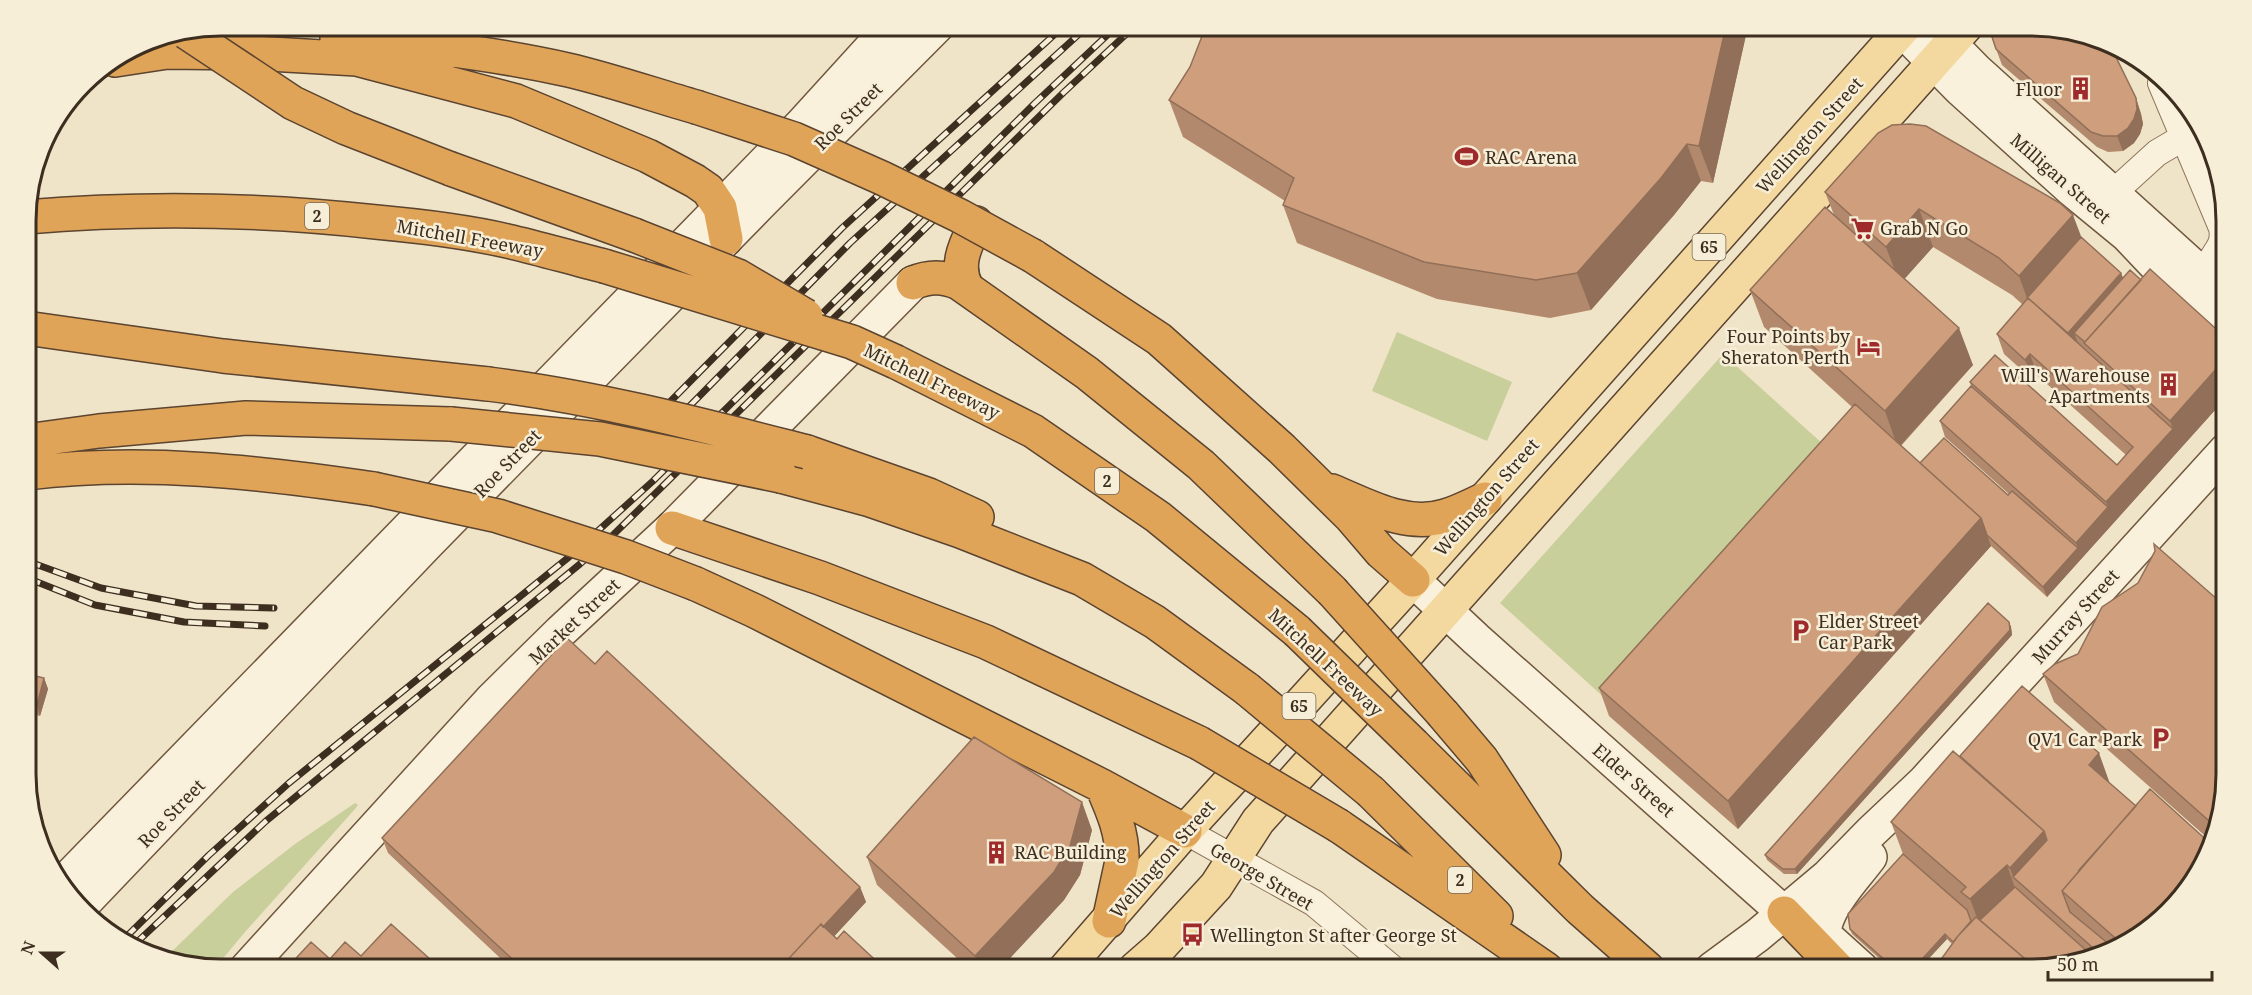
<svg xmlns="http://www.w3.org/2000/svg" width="2252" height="995" font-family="'Noto Serif',serif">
  <rect width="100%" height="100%" fill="#f0e4c8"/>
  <!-- green -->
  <path fill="#c9cf9b" d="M1397 332 1512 382 1487 441 1372 391Z
    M1723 354 1834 454 1609 702 1500 603Z
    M355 803 358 805 355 809 245 932 215 968 165 958 233 892 295 844Z"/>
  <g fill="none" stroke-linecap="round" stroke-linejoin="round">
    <defs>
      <path id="street" d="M2161 83 2222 228C2227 252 2204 255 2208 280
        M2113 193 2157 153 2184 137
        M1185 831 1314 903 1393 969"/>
      <path id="secondary" d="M1932 25 1976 70 2225 295
        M1902 30 1960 89 2071 189 2127 235 2163 273 2225 328
        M1413 580 1476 639 1784 913 1822 933 1862 969
        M62 884 801 125 892 25
        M82 905 427 544 761 203 938 25
        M1826 953C1813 918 1851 883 1870 857
        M246 969 491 700 560 632 672 528 913 283
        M1712 969 1758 935 1828 876 1871 832 1924 782 2226 450"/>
      <path id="primary" d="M1065 969 1185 831 1413 580 1906 25
        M1135 969 1159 948 1216 886 1258 821 1967 25"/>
      <path id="highway" d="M337 38C415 44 492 53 568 70 611 80 654 95 696 107
        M165 52 252 53 357 59 516 101 648 156 695 181 708 190 720 208 726 239
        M115 60 187 49
        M451 169 634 235
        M26 217C143 207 259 209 376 222 420 226 464 231 507 241 539 248 571 258 604 266
        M1033 256 1159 339 1282 449 1351 517 1381 552 1413 580
        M913 283C929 276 943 276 959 283L1087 373 1201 465 1332 591
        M967 288C954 265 966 244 976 223
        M26 328 223 356 488 384
        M896 362 1033 431 1158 517 1297 631
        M26 441 99 431 246 418 451 424
        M807 452 929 495 977 517
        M27 473C143 459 259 472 374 489
        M781 476 867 499 960 531 1082 579 1155 622 1247 689
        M1332 491C1368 506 1406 528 1445 516 1459 512 1472 505 1485 499
        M672 528 820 578 986 642 1199 743
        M696 584 755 611 1102 786 1185 831
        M1443 714 1482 760 1544 855
        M1414 745 1580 909 1648 969
        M1102 786C1113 811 1123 834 1122 861L1109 921
        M1371 792 1496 916
        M1339 826 1546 969
        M1784 913 1838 969"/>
    </defs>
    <!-- street casing -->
    <use href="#street" stroke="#8d765c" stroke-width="28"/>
    <!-- secondary casing -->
    <use href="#secondary" stroke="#6f573f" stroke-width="36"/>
    <!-- primary casing -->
    <use href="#primary" stroke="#5b4430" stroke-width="36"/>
    <!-- highway casing -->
    <use href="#highway" stroke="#5b4430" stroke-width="36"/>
    <!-- street -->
    <use href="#street" stroke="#faf1dc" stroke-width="26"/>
    <!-- secondary -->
    <use href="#secondary" stroke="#faf1dc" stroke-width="33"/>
    <!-- primary -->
    <use href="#primary" stroke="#f3d9a0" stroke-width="33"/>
    <!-- highway -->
    <use href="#highway" stroke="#e0a458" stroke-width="33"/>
    <defs>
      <path id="rail" d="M657 415 842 228 1065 25
        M669 427 850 243 1089 25
        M27 561 101 588 196 606 274 608
        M27 578 95 605 184 622 265 626
        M125 938 209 855 289 783 569 557 653 481 1034 104 1118 25
        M134 945 266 821 580 564 614 534 1063 93 1136 25"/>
    </defs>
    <!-- rail casing -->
    <use href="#rail" stroke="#3d2e20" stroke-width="7"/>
    <!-- rail -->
    <use href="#rail" stroke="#f7eed8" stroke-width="4.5" stroke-dasharray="14" stroke-linecap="butt"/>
    <defs>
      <path id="highway-bridge" d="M186 32 293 103 346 128 451 169
        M696 107 794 139 882 178 960 216 1033 256
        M634 235 738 276 806 316
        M604 266 852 342 896 362
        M488 384C596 397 702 425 807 452
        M451 424 600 439 781 476
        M374 489 498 516 626 557 696 584
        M1332 591 1443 714
        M1297 631 1414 745
        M1247 689 1371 792
        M1199 743 1339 826"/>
    </defs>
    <!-- highway-bridge casing -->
    <use href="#highway-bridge" stroke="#5b4430" stroke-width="36" stroke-linecap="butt"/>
    <!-- highway-bridge -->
    <use href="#highway-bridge" stroke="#e0a458" stroke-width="33"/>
  </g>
  <!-- wall -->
  <path fill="#b2896c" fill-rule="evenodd" d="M1748 26 1713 183 1701 181 1674 215 1591 310 1550 318 1437 299 1297 243 1283 205 1285 201 1183 137 1169 100Z
    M1996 49 2136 98 2141 114 2143 124 2140 134 2134 143 2123 151 2108 152 2097 147 2002 65Z
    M1825 192 2081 237 2121 273 2123 278 2141 280 2225 337V399L2047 597 1991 546 1738 829 1609 716 1599 688 1852 407 1764 327 1750 290 1834 215ZM1933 247 2012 295 2023 305 1997 334 2004 354 2033 380 2037 375 2126 455 2117 465 1970 382 1971 386 1940 421 1945 437 2009 494 2008 495 1920 463 1901 446 1973 365 1904 279Z
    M2009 622 2011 627 2012 635 1797 874H1784L1767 860 1765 855Z
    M2078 654 2226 775 2213 843 2054 702 2043 674Z
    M595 664 860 887 866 902 834 936 885 969H512L388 853 382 838Z
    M27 674 44 678 48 689 40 716 27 712Z
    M1960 756 2109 781V782L2150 929 2094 959 2044 969 1952 944 1947 939 1919 969H1891L1852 934 1850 929 1903 854 1891 822Z
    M1092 830 1080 875 1064 900 1000 969H969L877 885 867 857Z"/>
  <!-- shaded-wall -->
  <path fill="#916f58" d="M1726 26H1748L1713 183 1699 146Z
    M2136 98 2141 114 2143 124 2140 134 2134 143 2123 151 2117 136Z
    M1687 144 1701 181 1674 215 1591 310 1577 273Z
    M1919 209 1933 247 1900 284 1886 247Z
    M2073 215 2087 252 2027 298 2019 276Z
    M2121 273 2127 288 2074 333 2078 343 2067 334Z
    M1959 328 1973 365 1898 448 1885 411Z
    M2030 354 2037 375 2033 380 2025 360Z
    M2225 359V399L2047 597 2043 587 2078 548 2076 543 2108 507 2106 502 2173 429 2170 421Z
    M1981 518 1991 546 1738 829 1728 801Z
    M2009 622 2011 627 2012 635 1797 874 1795 869Z
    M44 678 48 689 40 716 37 705Z
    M2099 753 2109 781 2099 793 2089 765Z
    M1082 802 1092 830 1080 875 1064 900 1000 969H980L975 956Z
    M2044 831 2057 868 2013 877 2010 868Z
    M2007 865 2020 903 1982 931 1970 899Z
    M860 887 866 902 804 969H784Z
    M1945 934 1947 939 1919 969H1913Z
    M2110 945 2112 950 2101 955Z
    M2088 952 2090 960 2079 962Z"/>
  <!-- building -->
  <path fill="#cf9f7d" stroke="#916f58" stroke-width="1.5" d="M1206 26H1726L1699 146 1687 144 1661 178 1577 273 1536 280 1424 262 1283 205 1294 178 1169 100 1190 67Z
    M2002 26H2031L2106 40 2109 43 2136 98 2137 109 2134 119 2128 128 2117 136H2103L2091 132 1996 49 1992 37Z
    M1910 124 1926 126 2060 203 2073 215 2019 276 1999 258 1919 209 1886 247 1825 192 1878 133 1892 125Z
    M1825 207 1959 328 1885 411 1750 290Z
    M2081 237 2121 273 2068 333 2028 298V299L2027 298Z
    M2150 269 2225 337V359L2170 421 2084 343Z
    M2130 270 2141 280 2085 342 2074 333Z
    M2028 298 2173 429 2106 502 1970 382 1995 355 2117 465 2133 447 2030 354 2025 360 1997 334Z
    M1971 386 2108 507 2076 543 1940 421Z
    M1855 404 1981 518 1728 801 1599 688Z
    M1944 438 2008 495 2012 491 2078 548 2043 587 1987 535 1981 518 1920 463Z
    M2154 544 2226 607V775L2216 827 2043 674 2055 664 2078 654 2102 607 2138 583 2155 551Z
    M1988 603 2009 622 2010 630 1795 869H1783L1765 855Z
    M567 638 595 664 607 651 860 887 823 927 821 924 779 969H523L382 838Z
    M27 674 44 678 37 705 27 703Z
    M2022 686 2099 753 2089 765 2136 806 2079 870H2080L2062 891 2070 912 2110 945 2101 955 2013 877 2047 840 2044 831 1960 756Z
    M974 737 1082 802 1070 846 1054 872 975 956 867 857Z
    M1953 751 2044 831 2010 868 2007 865 1970 899 1961 892 1966 887 1891 822Z
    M2150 789 2212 845V849L2159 917 2147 931 2122 944 2062 891Z
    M1903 854 1967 910 1971 921 1958 936 1953 942 1945 934 1913 969H1895L1850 929 1848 914Z
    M2015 887 2088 952 2079 962 2044 969H2037L1980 920Z
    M1976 917 2037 969H1934L1958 936Z
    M391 924 441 969H286L311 942 330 959 345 942 361 956Z
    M821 924 837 939 844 931 885 969H779Z
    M1354 960 1364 969H1346Z"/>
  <!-- icons -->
  <defs>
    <symbol id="building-bare" viewBox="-9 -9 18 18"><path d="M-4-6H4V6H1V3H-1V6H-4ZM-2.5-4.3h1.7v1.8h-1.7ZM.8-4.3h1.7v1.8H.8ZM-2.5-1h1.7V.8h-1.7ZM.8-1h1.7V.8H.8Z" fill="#9e2a2b" stroke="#f7eed8" stroke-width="2.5" paint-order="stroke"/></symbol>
    <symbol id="stadium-bare" viewBox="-9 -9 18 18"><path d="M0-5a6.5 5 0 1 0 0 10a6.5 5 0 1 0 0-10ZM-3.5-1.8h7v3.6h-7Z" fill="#9e2a2b" stroke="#f7eed8" stroke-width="2.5" paint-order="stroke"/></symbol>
    <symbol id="supermarket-bare" viewBox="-9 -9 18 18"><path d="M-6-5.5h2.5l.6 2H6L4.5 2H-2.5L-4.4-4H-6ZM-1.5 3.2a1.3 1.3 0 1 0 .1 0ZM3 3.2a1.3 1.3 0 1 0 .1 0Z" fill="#9e2a2b" stroke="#f7eed8" stroke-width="2.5" paint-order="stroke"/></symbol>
    <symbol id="hotel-bare" viewBox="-9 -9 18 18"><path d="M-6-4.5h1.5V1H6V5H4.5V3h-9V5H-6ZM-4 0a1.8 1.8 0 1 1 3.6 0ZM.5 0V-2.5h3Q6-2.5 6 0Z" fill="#9e2a2b" stroke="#f7eed8" stroke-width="2.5" paint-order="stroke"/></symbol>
    <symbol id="parking-bare" viewBox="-9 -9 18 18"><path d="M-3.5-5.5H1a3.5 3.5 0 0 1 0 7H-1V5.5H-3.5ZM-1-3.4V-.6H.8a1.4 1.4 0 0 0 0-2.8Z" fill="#9e2a2b" stroke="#f7eed8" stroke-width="2.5" paint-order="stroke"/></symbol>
    <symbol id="bus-bare" viewBox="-9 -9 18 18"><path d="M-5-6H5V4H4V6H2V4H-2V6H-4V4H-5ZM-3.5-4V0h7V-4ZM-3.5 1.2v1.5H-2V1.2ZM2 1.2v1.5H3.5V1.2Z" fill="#9e2a2b" stroke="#f7eed8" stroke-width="2.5" paint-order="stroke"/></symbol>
  </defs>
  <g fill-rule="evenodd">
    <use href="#building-bare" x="2064" y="72" width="33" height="33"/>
    <use href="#stadium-bare" x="1450" y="140" width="33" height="33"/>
    <use href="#supermarket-bare" x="1846" y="212" width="33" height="33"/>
    <use href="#hotel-bare" x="1852" y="330" width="33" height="33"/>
    <use href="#building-bare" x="2152" y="368" width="33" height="33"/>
    <use href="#parking-bare" x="1784" y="614" width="33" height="33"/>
    <use href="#parking-bare" x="2144" y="722" width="33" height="33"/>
    <use href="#building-bare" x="980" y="836" width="33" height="33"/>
    <use href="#bus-bare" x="1176" y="918" width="33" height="33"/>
  </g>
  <g text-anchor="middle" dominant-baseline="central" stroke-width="5" stroke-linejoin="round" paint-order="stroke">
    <!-- shield labels -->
    <g fill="#f7eed8" stroke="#756857" stroke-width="1.5">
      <rect x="305" y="203" width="24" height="26" rx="4.5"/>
      <rect x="1692.5" y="234" width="33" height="26" rx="4.5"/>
      <rect x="1095" y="468" width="24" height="26" rx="4.5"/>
      <rect x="1282.5" y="693" width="33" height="26" rx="4.5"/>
      <rect x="1448" y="867" width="24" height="26" rx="4.5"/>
    </g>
    <g font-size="16" font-weight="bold" fill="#3d2e20">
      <text x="317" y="216">2</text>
      <text x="1709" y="247">65</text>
      <text x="1107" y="481">2</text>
      <text x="1299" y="706">65</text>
      <text x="1460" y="880">2</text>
    </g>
    <!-- poi labels -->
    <g font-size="18" fill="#3d2e20" stroke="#f7eed8" text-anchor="start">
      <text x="2062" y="89" text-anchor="end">Fluor</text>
      <text x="1485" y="157">RAC Arena</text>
      <text x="1880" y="228">Grab N Go</text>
      <text x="1850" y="336" text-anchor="end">Four Points by<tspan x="1850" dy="21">Sheraton Perth</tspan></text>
      <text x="2150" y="375" text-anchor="end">Will's Warehouse<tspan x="2150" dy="21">Apartments</tspan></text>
      <text x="1818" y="621">Elder Street<tspan x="1818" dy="21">Car Park</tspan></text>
      <text x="2142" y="739" text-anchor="end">QV1 Car Park</text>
      <text x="1014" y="852">RAC Building</text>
      <text x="1210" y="935">Wellington St after George St</text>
    </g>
    <!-- street labels -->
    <g font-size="18" fill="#3d2e20" stroke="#f7eed8">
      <text transform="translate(848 116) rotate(-45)">Roe Street</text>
      <text transform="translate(1809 135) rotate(-48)">Wellington Street</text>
      <text transform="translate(2061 178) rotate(41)">Milligan Street</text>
      <text transform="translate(470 238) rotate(10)">Mitchell Freeway</text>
      <text transform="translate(932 381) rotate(26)">Mitchell Freeway</text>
      <text transform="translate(507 463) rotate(-46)">Roe Street</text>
      <text transform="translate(1486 497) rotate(-49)">Wellington Street</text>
      <text transform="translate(2075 616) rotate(-48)">Murray Street</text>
      <text transform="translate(574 621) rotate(-43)">Market Street</text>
      <text transform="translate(1326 662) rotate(43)">Mitchell Freeway</text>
      <text transform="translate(1634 780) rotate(41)">Elder Street</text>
      <text transform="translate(171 813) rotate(-46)">Roe Street</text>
      <text transform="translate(1162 859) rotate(-49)">Wellington Street</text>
      <text transform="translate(1262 876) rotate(30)">George Street</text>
    </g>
  </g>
  <!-- crop -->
  <path d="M0 0H2252V995H0ZM221 36H2031A185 185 0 0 1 2216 221V774A185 185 0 0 1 2031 959H221A185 185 0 0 1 36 774V221A185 185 0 0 1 221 36Z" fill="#f7eed8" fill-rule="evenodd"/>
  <path fill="none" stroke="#3d2e20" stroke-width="3" d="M221 36H2031A185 185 0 0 1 2216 221V774A185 185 0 0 1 2031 959H221A185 185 0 0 1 36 774V221A185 185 0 0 1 221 36Z"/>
  <!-- north arrow -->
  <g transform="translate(42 953) rotate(291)" stroke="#f7eed8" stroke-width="4.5" paint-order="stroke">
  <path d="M0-4.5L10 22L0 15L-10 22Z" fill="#3d2e20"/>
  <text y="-9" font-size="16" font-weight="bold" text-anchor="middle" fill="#3d2e20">N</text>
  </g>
  <!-- scale -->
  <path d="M2048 971v9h164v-9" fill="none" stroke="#3d2e20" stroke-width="3"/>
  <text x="2057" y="971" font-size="18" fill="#3d2e20" stroke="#f7eed8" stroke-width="4.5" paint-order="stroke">50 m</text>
</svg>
